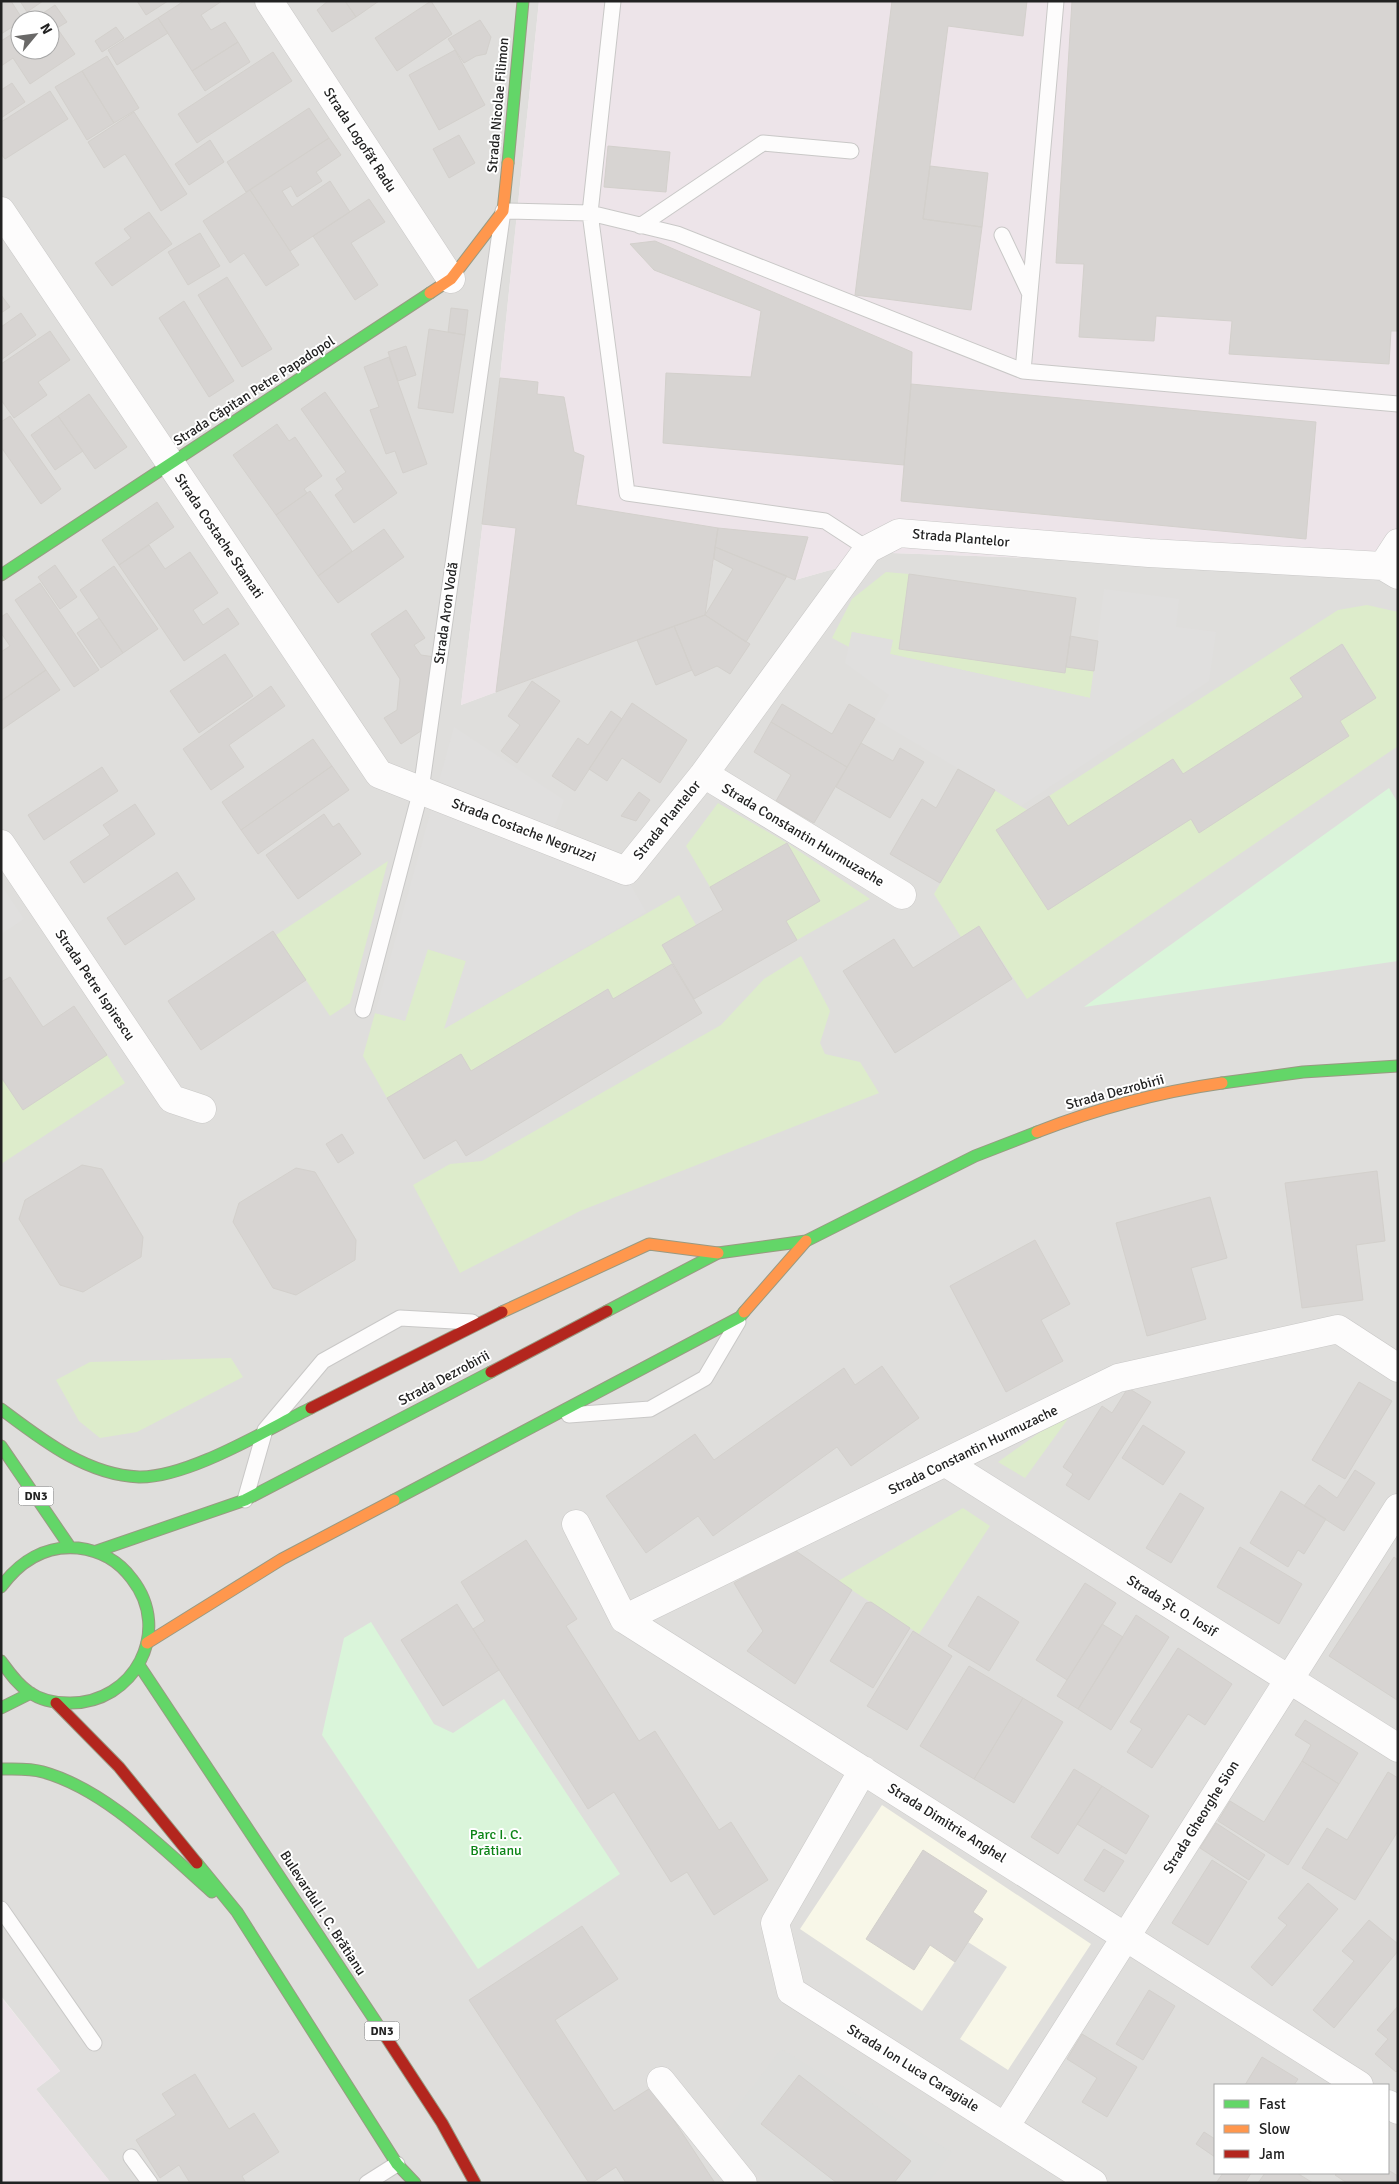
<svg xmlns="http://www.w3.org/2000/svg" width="1399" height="2184" font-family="Signika,sans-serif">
  <rect width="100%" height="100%" fill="#f0eeeb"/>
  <!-- residential -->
  <path fill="#dfdedc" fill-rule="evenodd" d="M1 1H539L500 378 461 705 674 626 715 547 795 580 891 553 1370 570 1398 527V2183H111L36 2089 60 2071 1 1996ZM20 20H50V50H20ZM1215 2085H1388V2173H1215Z"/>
  <!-- industrial -->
  <path fill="#ede4e9" d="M539 1H1398V527L1371 570 891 553 795 580 716 547 705 615 461 705 500 378Z
    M1 1997 60 2071 36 2089 111 2183H1Z"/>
  <!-- education -->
  <path fill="#f8f7e8" d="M882 1805 1091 1944 1008 2070 960 2039 1007 1967 968 1942 922 2011 800 1929Z"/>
  <!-- religious -->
  <path fill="#dededc" d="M781 2049 952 2152 928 2183H769L717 2133Z"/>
  <!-- grass -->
  <path fill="#ddeccb" d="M886 572 909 574 899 649 1065 673 1066 667 1094 671 1090 698 890 654 892 640 852 632 849 647 832 638 852 599Z
    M1367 605 1398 612V746L1027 999 979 926 961 937 934 894 995 790 1027 810 997 830 1048 910 1191 819 1199 832 1340 721 1376 697 1343 644 1290 678 1303 697 1183 774 1172 759 1068 826 1049 796 1338 610Z
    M718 803 787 843 870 899 797 940 786 921 820 901 787 843 710 887 686 846Z
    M388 861 350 1003 330 1016 276 935Z
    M679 895 696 925 662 945 672 964 613 999 607 989 471 1071 461 1054 387 1098 363 1056 375 1013 405 1020 427 949 466 961 445 1028Z
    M801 956 830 1011 820 1043 825 1054 860 1062 879 1093 580 1211 460 1273 413 1185 450 1164 482 1161 721 1025 764 979Z
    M107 1055 125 1083 1 1164V1077Z
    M231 1358 243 1377 137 1432 100 1438 79 1421 56 1380 90 1362Z
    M1078 1405 1025 1478 998 1462Z
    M963 1508 990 1526 919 1634 838 1581Z"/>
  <!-- park -->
  <path fill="#daf5da" d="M1389 788 1398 803V961L1084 1007Z
    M371 1622 434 1724 453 1733 504 1699 620 1874 478 1969 322 1735 344 1638Z"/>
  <!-- parking -->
  <path fill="#e0dfde" d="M1104 589 1179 599 1176 627 1216 632 1209 681 1021 806 875 719 889 695 845 663 852 632 893 640 890 654 1090 698Z
    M454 727 564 800 546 850 629 882 646 912 444 1029 466 961 428 949 405 1021 375 1013Z
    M1 885 24 919 1 934Z"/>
  <!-- building -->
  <path fill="#d7d4d2" stroke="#d3d0cc" d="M1 1H11L23 20H20V22L1 34Z
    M20 1H43L27 12Z
    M137 1H168L146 15Z
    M184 1H222L201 15 211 30 225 22 238 42 192 71 158 18Z
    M328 1H345L356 17 332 32 317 10Z
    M345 1H379L356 17Z
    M431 1 452 34 397 71 375 38Z
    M892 1H1027L1023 36 948 26 923 219 982 227 971 310 855 295Z
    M1072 1H1398V331H1391L1389 364 1229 354 1232 321 1156 316 1154 341 1079 337 1084 264 1056 263Z
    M55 5 67 22 57 28 75 54 30 84 13 58 1 66V41L20 29V50H50V20H33Z
    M158 18 168 33 117 65 108 50Z
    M480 20 491 37 486 54 476 56 464 63 448 39Z
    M116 27 124 38 102 52 95 41Z
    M238 42 250 62 205 91 192 71Z
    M455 50 485 105 439 130 409 75Z
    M273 52 292 81 197 143 178 114Z
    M107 56 139 108 114 123 82 71Z
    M82 71 114 123 87 140 55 87Z
    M12 83 25 102 1 118V90Z
    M50 91 68 119 5 159 1 154V122Z
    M309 108 329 138 246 192 227 162Z
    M134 112 187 194 161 211 125 154 104 168 88 142Z
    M459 135 475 163 449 178 433 149Z
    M329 138 341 155 316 172 322 181 297 197 291 186 282 191 292 207 330 181 350 212 290 251 250 190Z
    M210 140 224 162 189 185 175 164Z
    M608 146 670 152 666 192 604 187Z
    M930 166 988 173 982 227 923 219Z
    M250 190 299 265 266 286 244 253 230 263 203 221Z
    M369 199 385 222 351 243 378 285 355 300 313 236Z
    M149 212 172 244 112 286 95 263 131 238 124 229Z
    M200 233 220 266 188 285 168 252Z
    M655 241 912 352 911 384 904 465 663 443 666 373 751 377 761 311 654 270 630 244Z
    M227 277 272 349 242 367 198 295Z
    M1 295 10 307 1 313Z
    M184 301 234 381 209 397 159 318Z
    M451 308 468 310 465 335 448 332Z
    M21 313 36 335 1 360V327Z
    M429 329 465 335 453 413 418 408Z
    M50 331 70 360 38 382 47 395 14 418 1 400V364Z
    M406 346 416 375 398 381 388 352Z
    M389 357 427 464 403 473 395 451 386 454 370 410 379 407 364 367Z
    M500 378 538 382 537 394 564 397 574 452 584 456 576 505 718 528 705 615 496 692 516 528 482 524Z
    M911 384 1316 422 1306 539 901 501Z
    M325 392 397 493 354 523 335 495 343 489 336 479 346 472 301 409Z
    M89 394 127 447 95 469 58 416Z
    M10 416 61 489 41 504 1 447V422Z
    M58 416 83 451 55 470 31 435Z
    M277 424 289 441 295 437 322 476 304 489 307 493 276 515 233 455Z
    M310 491 352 551 318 576 276 515Z
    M157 502 174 527 119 565 102 540Z
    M718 528 808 537 795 580 715 547Z
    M384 529 404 557 338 603 318 576Z
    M149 545 165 569 190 552 218 593 193 610 203 625 228 608 239 624 184 661 119 565Z
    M715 547 787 576 746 642 705 615 733 569 714 559Z
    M55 565 77 597 60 609 38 577Z
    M114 566 158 629 123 653 80 590Z
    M909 574 1076 598 1065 673 899 649Z
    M40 583 99 670 74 687 15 600Z
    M406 610 425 638 414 645 421 655 435 657 427 727 401 744 384 718 397 710 400 679 371 634Z
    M7 613 46 670 1 701V652L10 646 1 633V617Z
    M705 615 750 644 730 674 717 666 695 676 692 670 674 626Z
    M99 618 123 653 101 668 77 633Z
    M674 626 692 670 656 685 637 640Z
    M1070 636 1098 641 1094 671 1066 667Z
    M1342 644 1376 698 1340 721 1349 736 1199 833 1191 819 1048 910 996 830 1049 796 1068 826 1173 759 1183 774 1303 697 1290 678Z
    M225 654 253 696 199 733 170 691Z
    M46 670 60 690 1 730V701Z
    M532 681 560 701 517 763 501 751 520 725 508 716Z
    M271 686 285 706 229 745 244 767 211 790 183 749Z
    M632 703 687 740 660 783 622 758 607 781 589 769Z
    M782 704 832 734 849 704 875 719 847 767 771 722Z
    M611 711 622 719 575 791 552 776 578 738 588 745Z
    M771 722 847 767 814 823 776 801 791 775 754 752Z
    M313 739 332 766 241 830 222 802Z
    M861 743 893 761 900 748 924 762 890 818 836 787Z
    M332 766 349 790 258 854 241 830Z
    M102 767 118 791 44 840 28 815Z
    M958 769 995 790 940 883 890 854 922 799 936 808Z
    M639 792 650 800 636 821 621 816Z
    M135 804 155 834 84 883 70 862 110 835 103 825Z
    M324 814 333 827 339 823 361 854 298 899 266 855Z
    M787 843 820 901 786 921 797 940 694 999 662 945 723 910 710 887Z
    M177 872 195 899 125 945 107 918Z
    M979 926 1012 979 895 1053 843 971 894 939 913 968Z
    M273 931 306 980 201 1050 168 1001Z
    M672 964 702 1013 466 1156 456 1140 424 1159 387 1098 461 1054 471 1071 608 989 613 999Z
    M10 977 43 1027 74 1006 107 1055 23 1110 1 1077V982Z
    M342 1134 354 1153 338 1163 326 1144Z
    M82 1165 102 1169 143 1237 141 1257 83 1292 60 1285 19 1219 25 1200Z
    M296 1168 315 1172 356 1240 355 1260 296 1295 273 1288 233 1222 239 1203Z
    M1377 1171 1385 1241 1356 1245 1363 1300 1302 1308 1285 1183Z
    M1210 1197 1227 1258 1191 1268 1206 1319 1147 1336 1116 1223Z
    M1035 1240 1070 1304 1041 1320 1063 1361 1006 1392 950 1286Z
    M882 1366 919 1418 851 1466 837 1447 713 1536 698 1516 646 1553 606 1496 695 1434 714 1460 844 1368 855 1385Z
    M1359 1382 1392 1401 1345 1479 1312 1460Z
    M1128 1388 1151 1402 1089 1500 1066 1485 1073 1474 1063 1467 1102 1406 1112 1413Z
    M1143 1425 1185 1452 1163 1485 1122 1458Z
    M1355 1470 1375 1483 1344 1531 1304 1506 1319 1485 1337 1498Z
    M1281 1491 1326 1519 1304 1554 1298 1550 1288 1567 1250 1543Z
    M1180 1493 1204 1508 1171 1563 1146 1548Z
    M526 1540 577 1619 566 1626 639 1741 655 1731 719 1830 731 1822 768 1880 714 1915 687 1872 671 1882 614 1792 588 1809 473 1629 485 1621 461 1582Z
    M1240 1547 1302 1584 1279 1624 1217 1587Z
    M793 1549 852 1590 795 1684 747 1651 763 1631 734 1583Z
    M1394 1557 1398 1560 1397 1700 1329 1656Z
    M1085 1583 1116 1603 1067 1680 1036 1660Z
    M978 1596 1019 1622 989 1671 948 1646Z
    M871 1602 910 1628 873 1688 830 1661 866 1603Z
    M457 1604 499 1670 443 1706 401 1640Z
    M1136 1615 1169 1637 1111 1730 1078 1709Z
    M1102 1624 1123 1637 1078 1709 1057 1696Z
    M913 1631 952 1656 907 1730 867 1706Z
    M1178 1648 1232 1684 1205 1725 1188 1714 1152 1768 1127 1752 1142 1729 1130 1722Z
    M969 1666 1023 1698 974 1779 920 1746Z
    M1023 1698 1063 1722 1014 1803 974 1779Z
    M1305 1720 1358 1753 1339 1784 1302 1761 1311 1745 1295 1735Z
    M1302 1761 1339 1784 1288 1865 1218 1821 1230 1801 1264 1822Z
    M1074 1769 1102 1786 1058 1854 1031 1837Z
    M1388 1772 1398 1778V1831L1355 1900 1302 1868 1327 1828 1347 1840Z
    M1102 1786 1149 1816 1126 1854 1077 1824Z
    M1216 1823 1265 1855 1249 1880 1200 1848Z
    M1104 1849 1124 1861 1104 1892 1084 1880Z
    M923 1850 987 1891 973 1912 983 1919 955 1962 930 1945 914 1970 866 1939Z
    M1212 1860 1247 1882 1208 1945 1172 1923Z
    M1308 1883 1338 1909 1272 1986 1251 1967 1287 1925 1278 1918Z
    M1369 1920 1398 1944V1951L1334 2028 1313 2010 1354 1961 1342 1951Z
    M582 1926 618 1979 555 2020 614 2111 652 2087 715 2183H626L616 2167 592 2183H589L469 2000Z
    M1149 1990 1175 2006 1143 2060 1116 2044Z
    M1398 2006V2070L1396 2072 1375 2054 1388 2039 1377 2030Z
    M1082 2034 1137 2067 1107 2117 1082 2102 1097 2078 1067 2059Z
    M1262 2057 1298 2079 1294 2085H1245Z
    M195 2074 229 2129 254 2113 279 2152 242 2176 246 2183H190L179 2165 160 2178 136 2140 176 2115 162 2094Z
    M799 2075 911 2161 894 2183H837L761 2124Z
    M1204 2132 1215 2139V2157L1196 2144Z
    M1388 2170 1398 2176V2183H1347L1335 2175 1337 2173H1388Z
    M1223 2173H1251L1245 2183H1216Z
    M1265 2173H1297L1313 2183H1258Z"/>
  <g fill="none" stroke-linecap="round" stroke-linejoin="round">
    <defs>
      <path id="lane" d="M613 1 590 213 627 493 825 521 868 549
        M640 226 763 143 851 151
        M1002 235 1029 292
        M1023 371 1056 1
        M363 1010 421 790 503 211 590 213 677 234 1023 371 1398 404
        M569 1415 650 1409 705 1378 738 1322
        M245 1500 265 1430 323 1361 400 1318 472 1322
        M1 1909 94 2043
        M131 2157 150 2183
        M367 2183 397 2164"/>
      <path id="street" d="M269 1 451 279
        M1 211 379 774 626 871 704 774 868 549 899 533 1149 553 1383 566 1398 575
        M1383 566 1398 543
        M704 774 902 895
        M1 844 172 1099 202 1109
        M946 1463 1398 1748
        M576 1524 624 1619 1359 2085
        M624 1619 1118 1378 1338 1329 1398 1368
        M863 1770 775 1923 791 1991 1093 2183
        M661 2081 743 2183
        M1388 2104 1398 2110
        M1005 2127 1398 1508"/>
      <path id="fast" d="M508 163 523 1
        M1 575 430 293
        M1222 1083 1303 1072 1398 1066
        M607 1311 718 1253 806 1241 975 1156 1037 1132
        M1 1409C41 1439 86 1475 139 1477 188 1478 266 1430 311 1408
        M1 1446 70 1547
        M394 1500 740 1317 744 1312
        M97 1551 245 1500 491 1372
        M1 1587C20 1561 46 1545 78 1548 101 1551 118 1560 132 1579 173 1631 134 1704 69 1703 55 1703 40 1700 29 1692 17 1684 9 1672 1 1661
        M139 1665 384 2034
        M1 1708 31 1693
        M1 1769C15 1769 30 1768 43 1772 107 1790 163 1849 212 1892
        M197 1863 237 1912 397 2164 415 2183"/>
      <path id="slow" d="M430 293 451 279 503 211 508 163
        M1037 1132C1096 1109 1159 1092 1222 1083
        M502 1312 649 1244 718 1253
        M744 1312 806 1241
        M147 1643 282 1559 394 1500"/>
      <path id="jam" d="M491 1372 607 1311
        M311 1408 502 1312
        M56 1703 119 1767 197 1863
        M384 2034 442 2123 475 2183"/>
    </defs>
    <!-- lane casing -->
    <use href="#lane" stroke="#c9c8c7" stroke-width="17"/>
    <!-- street casing -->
    <use href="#street" stroke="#c9c8c7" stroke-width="29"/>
    <!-- fast casing -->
    <use href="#fast" stroke="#999a82" stroke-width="13"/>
    <!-- slow casing -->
    <use href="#slow" stroke="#999a82" stroke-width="13"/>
    <!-- jam casing -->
    <use href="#jam" stroke="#999a82" stroke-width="13"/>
    <!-- lane -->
    <use href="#lane" stroke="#fdfcfc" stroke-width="15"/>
    <!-- street -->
    <use href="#street" stroke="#fdfcfc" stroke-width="28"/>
    <!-- fast -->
    <use href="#fast" stroke="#63d668" stroke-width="11"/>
    <!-- slow -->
    <use href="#slow" stroke="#ff974d" stroke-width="11"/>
    <!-- jam -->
    <use href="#jam" stroke="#b3261e" stroke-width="11"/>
  </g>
  <g text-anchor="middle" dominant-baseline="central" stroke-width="4" stroke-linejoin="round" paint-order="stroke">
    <!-- shield labels -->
    <g fill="#fff" stroke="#646464" stroke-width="1">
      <rect x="18.5" y="1486.5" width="35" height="19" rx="4"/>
      <rect x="364.5" y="2021.5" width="35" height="19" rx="4"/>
    </g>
    <g font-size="12" font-weight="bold" fill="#222">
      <text x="36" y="1496">DN3</text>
      <text x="382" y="2031">DN3</text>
    </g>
    <!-- street labels -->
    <g font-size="14" fill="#222" stroke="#fff">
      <text transform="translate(498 105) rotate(-85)">Strada Nicolae Filimon</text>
      <text transform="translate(360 140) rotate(57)">Strada Logofăt Radu</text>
      <text transform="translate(254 391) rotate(-33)">Strada Căpitan Petre Papadopol</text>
      <text transform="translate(219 536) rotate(56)">Strada Costache Stamati</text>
      <text transform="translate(961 538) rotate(5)">Strada Plantelor</text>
      <text transform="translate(446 613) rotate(-82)">Strada Aron Vodă</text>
      <text transform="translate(667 820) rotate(-51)">Strada Plantelor</text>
      <text transform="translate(524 830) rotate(21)">Strada Costache Negruzzi</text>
      <text transform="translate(803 835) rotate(31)">Strada Constantin Hurmuzache</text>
      <text transform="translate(95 985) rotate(56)">Strada Petre Ispirescu</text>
      <text transform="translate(1115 1092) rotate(-15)">Strada Dezrobirii</text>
      <text transform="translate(444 1378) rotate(-28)">Strada Dezrobirii</text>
      <text transform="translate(973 1450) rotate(-26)">Strada Constantin Hurmuzache</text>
      <text transform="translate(1172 1606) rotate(32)">Strada Șt. O. Iosif</text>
      <text transform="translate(1201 1817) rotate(-58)">Strada Gheorghe Sion</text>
      <text transform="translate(947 1823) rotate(32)">Strada Dimitrie Anghel</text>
      <text transform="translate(323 1913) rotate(57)">Bulevardul I. C. Brătianu</text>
      <text transform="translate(913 2068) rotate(32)">Strada Ion Luca Caragiale</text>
    </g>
    <!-- park labels -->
    <g font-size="14" fill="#0c8416" stroke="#fff">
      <text x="496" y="1834">Parc I. C.<tspan x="496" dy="16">Brătianu</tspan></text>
    </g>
  </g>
  <!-- border -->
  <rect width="1399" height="2184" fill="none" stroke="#222222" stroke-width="5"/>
  <!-- legend -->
  <rect x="1214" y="2084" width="175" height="90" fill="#ffffff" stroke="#a7a7a7"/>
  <rect x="1224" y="2100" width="25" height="8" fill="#63d668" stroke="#a7a7a7"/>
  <text x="1259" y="2109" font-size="15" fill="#222222">Fast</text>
  <rect x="1224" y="2125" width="25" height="8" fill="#ff974d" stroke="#a7a7a7"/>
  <text x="1259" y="2134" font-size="15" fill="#222222">Slow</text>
  <rect x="1224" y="2150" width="25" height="8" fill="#b3261e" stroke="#a7a7a7"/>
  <text x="1259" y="2159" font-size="15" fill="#222222">Jam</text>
  <!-- north arrow -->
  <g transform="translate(35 35) rotate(61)"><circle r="24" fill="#ffffff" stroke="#a7a7a7"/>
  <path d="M0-4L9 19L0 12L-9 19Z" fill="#6a6968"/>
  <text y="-8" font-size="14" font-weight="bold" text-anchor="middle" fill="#222222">N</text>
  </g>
</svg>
